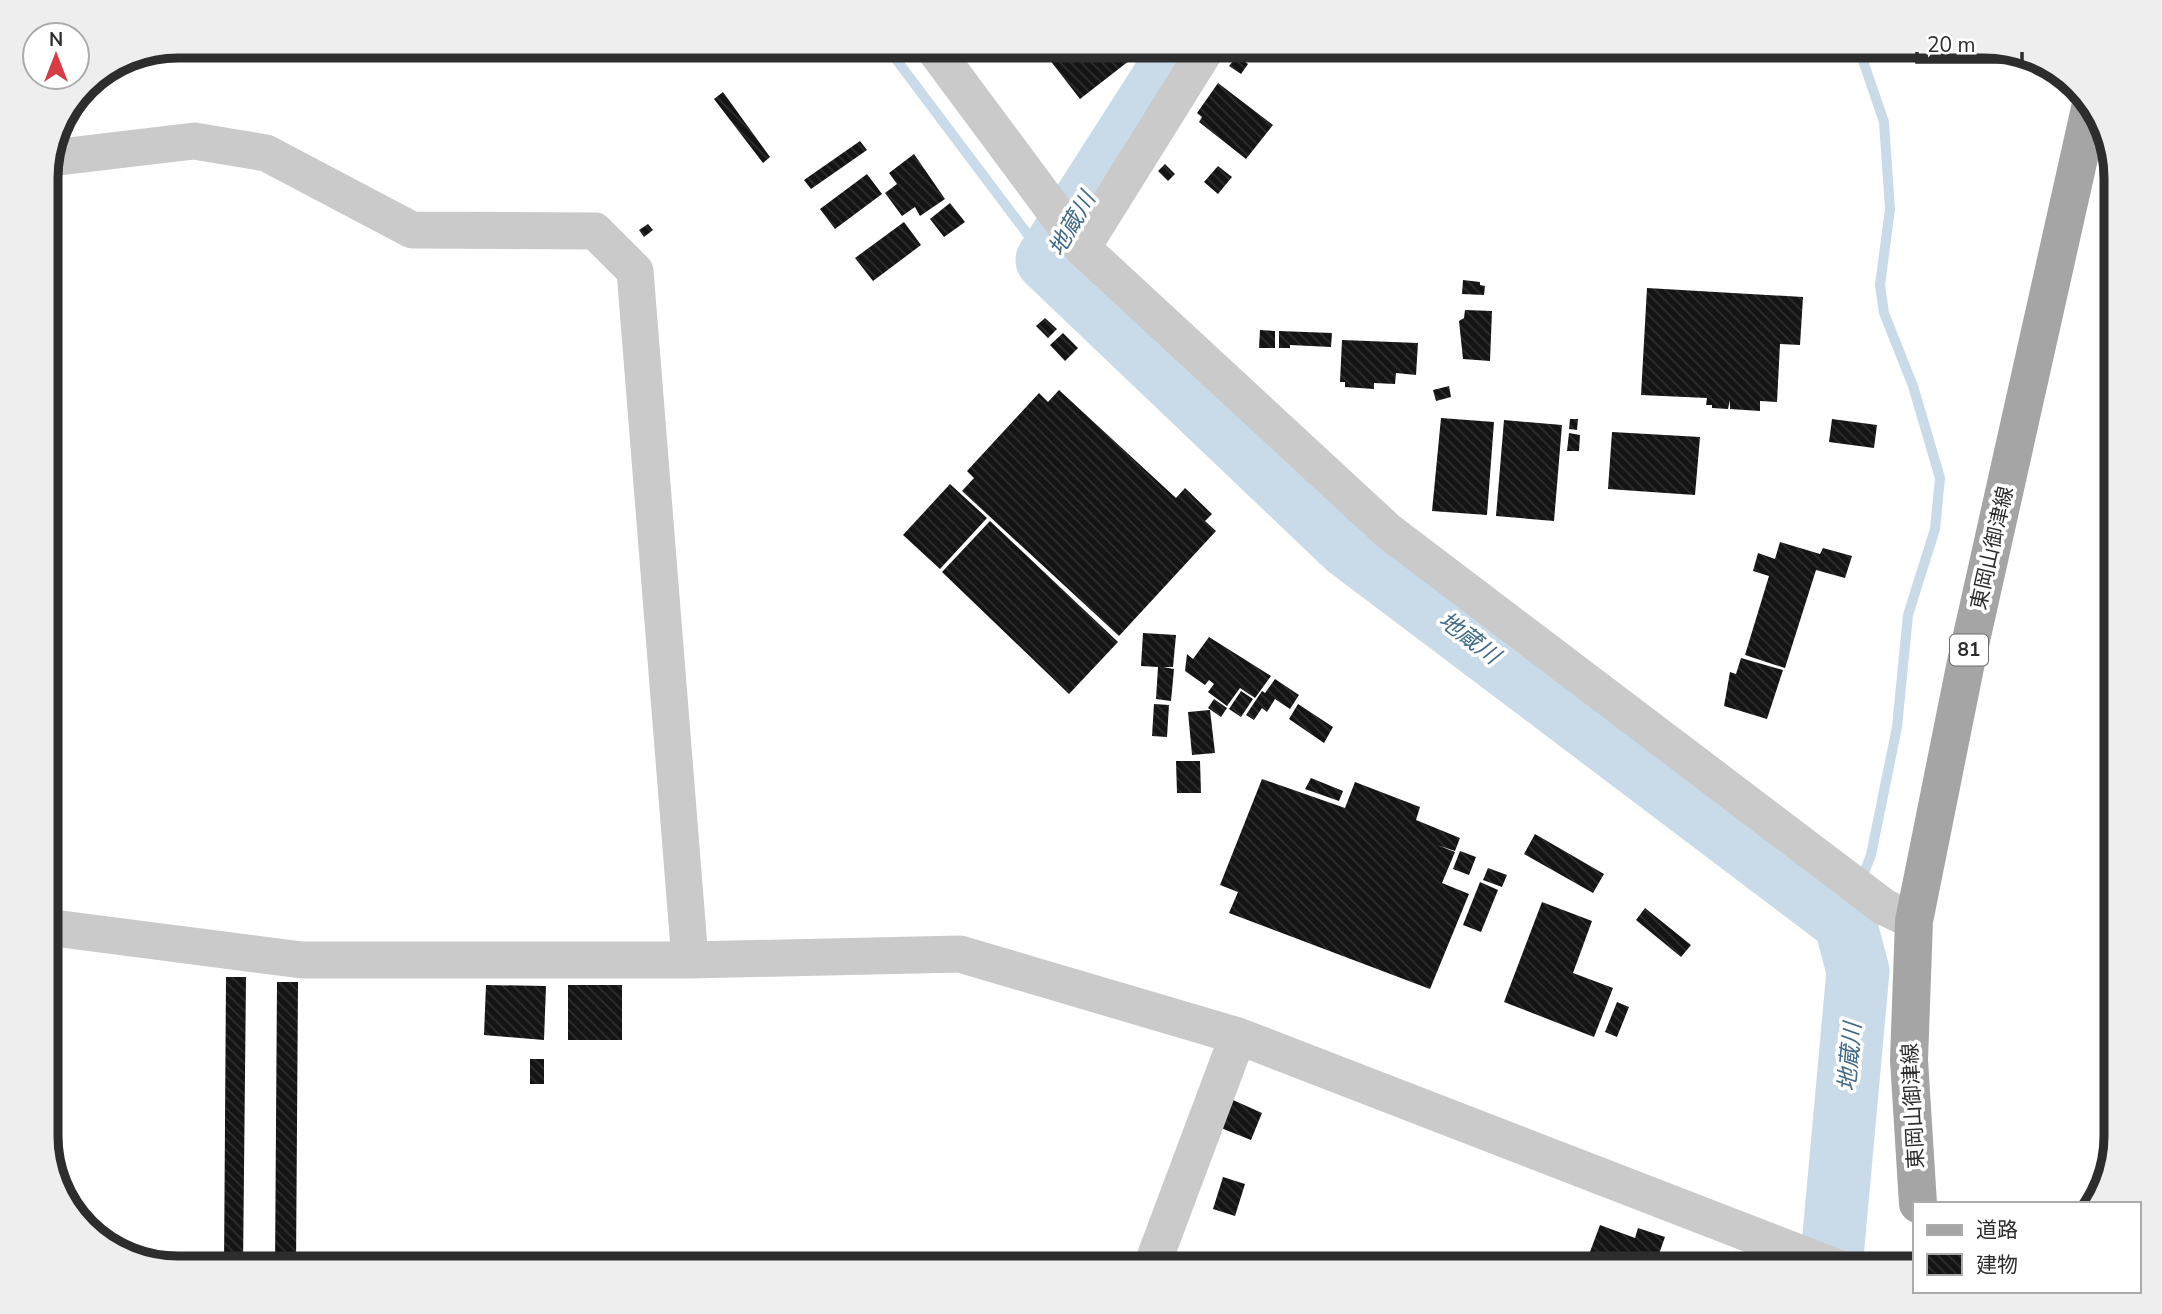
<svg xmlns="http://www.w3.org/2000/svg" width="2162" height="1314" font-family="'Nunito Sans','Noto Sans JP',sans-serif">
  <defs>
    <pattern id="building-back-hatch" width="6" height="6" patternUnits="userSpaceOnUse" patternTransform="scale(1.75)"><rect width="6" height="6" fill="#141414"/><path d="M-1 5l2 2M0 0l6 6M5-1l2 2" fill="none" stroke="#2e2e2e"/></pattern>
  </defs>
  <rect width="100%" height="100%" fill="#fff"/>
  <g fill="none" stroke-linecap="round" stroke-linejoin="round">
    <!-- stream -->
    <path stroke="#c9dbe9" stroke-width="10" d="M886 46 1047 260
      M1845 922 1871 855 1897 727 1908 615 1935 529 1940 478 1913 386 1884 313 1880 285 1890 209 1884 122 1858 46"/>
    <!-- river -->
    <path stroke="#c9dbe9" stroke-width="63" d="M1184 46 1047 260 1347 546 1845 922 1858 971 1831 1268"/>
  </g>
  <!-- building -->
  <path fill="url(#building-back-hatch)" d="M1039 46H1125L1134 57 1080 99Z
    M1237 56 1248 64 1241 74 1229 66Z
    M1218 83 1273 125 1246 159 1199 122 1202 117 1197 113Z
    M723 92 770 157 763 163 714 99Z
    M860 141 867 150 811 189 804 180Z
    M914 154 945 199 920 216 915 207 902 216 885 193 897 184 889 173Z
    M1165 164 1175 174 1168 181 1158 171Z
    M1218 166 1232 177 1218 194 1204 182Z
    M867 174 882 194 835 229 820 209Z
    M950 203 965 222 944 237 930 219Z
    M904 222 921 245 873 281 855 258Z
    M648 224 653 230 644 237 639 230Z
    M1463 280 1480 282V285L1485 286 1484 295 1462 294Z
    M1647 288 1803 297 1800 345 1780 344 1777 402 1760 401V411L1730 409V400L1728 409 1712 408V405H1706L1707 398 1641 395Z
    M1465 310 1492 311 1490 361 1463 359 1459 321 1464 318Z
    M1045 318 1057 329 1048 338 1036 326Z
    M1260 330 1275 331V348H1259Z
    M1279 331 1332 333 1331 347 1290 345V348H1279Z
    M1063 333 1078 348 1065 361 1050 345Z
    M1342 340 1418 343 1416 375 1396 373 1395 384 1374 383V389L1345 387V382H1340Z
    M1449 386 1451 397 1436 401 1433 390Z
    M1059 390 1176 498 1185 488 1212 514 1205 521 1216 531 1119 636 962 491 974 478 967 471 1039 393 1048 402Z
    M1441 418 1494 422 1487 515 1432 511Z
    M1570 419H1578L1577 430 1569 429Z
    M1832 419 1877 425 1874 448 1829 442Z
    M1504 420 1562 425 1554 521 1496 516Z
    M1612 432 1700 437 1695 495 1608 489Z
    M1569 433 1580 435 1579 451H1567Z
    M950 484 987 518 940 569 903 535Z
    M990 521 1118 642 1069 694 942 572Z
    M1780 542 1820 554 1823 548 1852 556 1845 578 1816 570 1785 668 1745 655 1769 576 1753 571 1758 553 1775 559Z
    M1143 633 1176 635 1173 667H1163L1174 669 1171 701 1156 699 1158 667 1141 666Z
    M1209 637 1271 676 1255 698 1240 688 1227 706 1208 692 1214 684 1209 680 1205 685 1185 671 1187 654 1193 659Z
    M1741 658 1783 670 1767 719 1724 706 1730 672 1736 674Z
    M1275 679 1299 695 1290 709 1275 699 1267 712 1262 708 1254 720 1246 715 1262 691 1265 693Z
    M1241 691 1253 699 1241 717 1229 709Z
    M1214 699 1227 708 1221 717 1208 708Z
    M1154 704 1169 705 1167 737 1152 736Z
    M1298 704 1333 727 1324 743 1289 719Z
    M1210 710 1215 753 1192 755 1188 712Z
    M1176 761H1200L1201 793H1177Z
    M1311 778 1343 791 1339 801 1305 789Z
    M1262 779 1345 808 1355 782 1420 807 1416 820 1460 838 1455 851 1437 845 1455 852 1442 883 1469 894 1430 989 1229 913 1238 892 1220 885Z
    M1535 834 1604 874 1593 893 1524 854Z
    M1460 851 1476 857 1469 875 1453 869Z
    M1488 868 1507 875 1502 887 1483 880Z
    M1480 882 1498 890 1481 932 1463 925Z
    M1542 902 1592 921 1573 973 1613 988 1594 1037 1504 1002Z
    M1645 908 1691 945 1681 957 1636 920Z
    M226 977H246L243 1268H224Z
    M277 982H298L296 1268H275Z
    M486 985 546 986 544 1040 484 1035Z
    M568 985H622V1040H568Z
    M1617 1002 1629 1007 1617 1037 1605 1032Z
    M530 1059H544V1084H530Z
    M1233 1100 1262 1113 1251 1140 1221 1128Z
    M1223 1177 1245 1184 1235 1216 1213 1209Z
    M1600 1225 1635 1238 1638 1228 1665 1237 1654 1268H1584Z
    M1251 1252 1267 1258 1264 1268H1245Z"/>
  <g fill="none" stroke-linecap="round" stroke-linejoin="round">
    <!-- minor -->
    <path stroke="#cacaca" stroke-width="37" d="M932 46 1082 248 1388 531 1884 907 1914 921
      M51 158 194 141 266 153 412 230 595 231 635 271 690 960
      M1082 248 1208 46
      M46 927 302 960H690L960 954 1238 1036 1838 1268
      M1151 1268 1238 1036"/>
    <!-- major -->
    <path stroke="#a5a5a5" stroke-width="38" d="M1918 1204 1909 1060 1914 921 1965 667 2091 104"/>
  </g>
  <g text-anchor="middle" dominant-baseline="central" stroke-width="7" stroke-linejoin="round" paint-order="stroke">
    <!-- shield labels -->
    <rect fill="#fff" stroke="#6c6c6c" stroke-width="2" x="1950" y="634.5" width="38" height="31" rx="5"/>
    <g font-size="19" font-weight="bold" fill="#2d2d2d">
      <text x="1969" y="650">81</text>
    </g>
    <!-- street labels -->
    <g font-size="21" fill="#2d2d2d" stroke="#fff">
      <text transform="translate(1992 548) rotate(-77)">東岡山御津線</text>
      <text transform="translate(1913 1106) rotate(-93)">東岡山御津線</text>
    </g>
    <!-- water labels -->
    <g font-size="23" font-style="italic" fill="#416b89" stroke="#fff">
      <text transform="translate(1072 224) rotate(-60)">地蔵川</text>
      <text transform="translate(1469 638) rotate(37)">地蔵川</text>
      <text transform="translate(1850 1057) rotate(-85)">地蔵川</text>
    </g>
  </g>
  <!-- crop -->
  <path d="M0 0H2162V1314H0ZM178 58H1984A120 120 0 0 1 2104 178V1136A120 120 0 0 1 1984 1256H178A120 120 0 0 1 58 1136V178A120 120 0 0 1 178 58Z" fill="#eee" fill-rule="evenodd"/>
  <path fill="none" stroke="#2d2d2d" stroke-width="9" d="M178 58H1984A120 120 0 0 1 2104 178V1136A120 120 0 0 1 1984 1256H178A120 120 0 0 1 58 1136V178A120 120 0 0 1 178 58Z"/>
  <!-- legend -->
  <rect x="1913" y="1202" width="228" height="91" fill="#ffffff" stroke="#ababab" stroke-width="2"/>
  <rect x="1927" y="1225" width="35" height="10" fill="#a5a5a5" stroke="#ababab" stroke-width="2"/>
  <text x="1976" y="1237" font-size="21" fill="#2d2d2d">道路</text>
  <rect x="1927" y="1254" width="35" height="21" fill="url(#building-back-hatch)" stroke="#ababab" stroke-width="2"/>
  <text x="1976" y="1272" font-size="21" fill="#2d2d2d">建物</text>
  <!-- north arrow -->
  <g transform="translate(56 56)"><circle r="33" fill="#ffffff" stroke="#ababab" stroke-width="2"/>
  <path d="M0-5L12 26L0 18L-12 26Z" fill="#d83b43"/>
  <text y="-10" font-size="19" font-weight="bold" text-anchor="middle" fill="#2d2d2d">N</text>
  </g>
  <!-- scale -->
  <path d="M1917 52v10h105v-10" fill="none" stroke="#2d2d2d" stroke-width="3.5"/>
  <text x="1927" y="52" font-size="21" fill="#2d2d2d" stroke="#ffffff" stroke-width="5" paint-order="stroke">20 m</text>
</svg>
